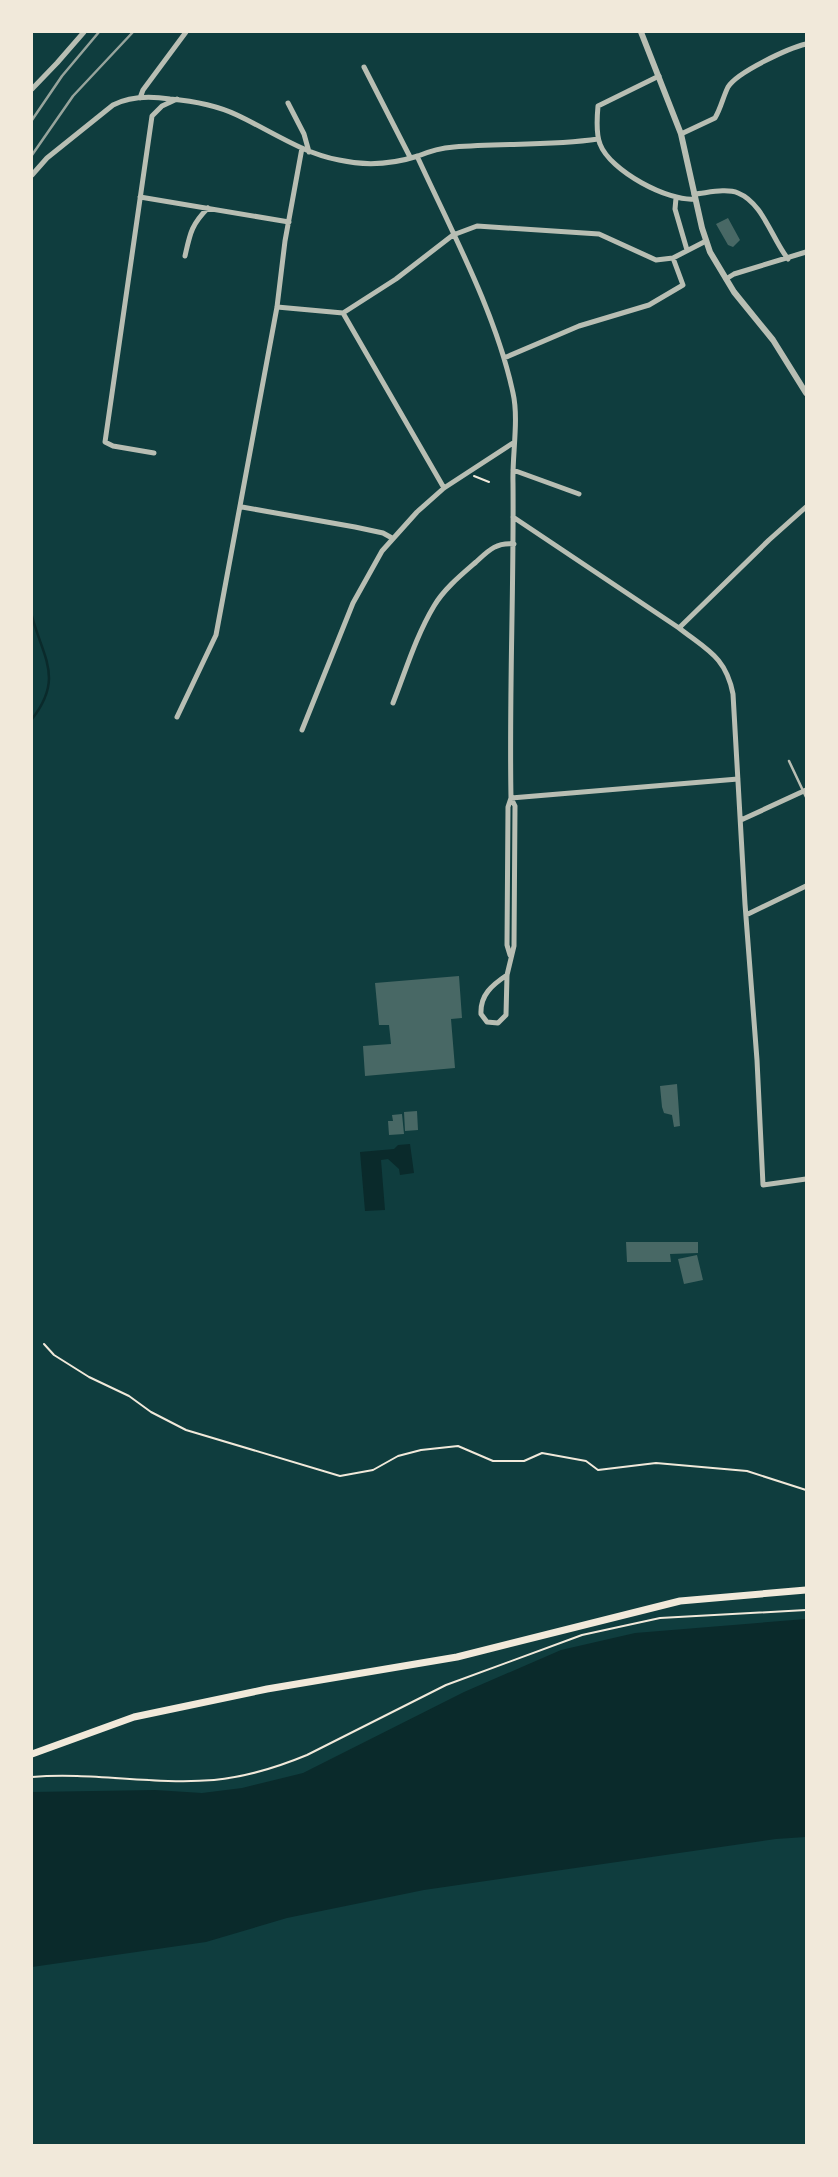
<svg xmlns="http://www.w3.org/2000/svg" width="838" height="2177" font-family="'Space Grotesk',sans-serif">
  <rect width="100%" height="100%" fill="#0f3d3e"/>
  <!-- water -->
  <path fill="#0a2a2b" d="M410 1144 414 1173 400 1175 399 1169 388 1159 381 1160 385 1210 365 1211 360 1152 394 1149 398 1145Z
    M806 1619V1837L776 1839 424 1890 287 1918 206 1942 32 1967V1792L155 1790 202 1793 242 1788 303 1773 464 1692 561 1650 635 1633Z"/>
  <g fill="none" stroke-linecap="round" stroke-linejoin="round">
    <!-- stream -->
    <path stroke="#0a2a2b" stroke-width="2.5" d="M32 616C43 658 64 678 32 719"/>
  </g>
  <!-- building -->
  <path fill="#486865" d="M728 218 740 240 733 247 728 245 716 224Z
    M459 976 462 1018 451 1019 455 1068 365 1076 363 1046 391 1044 389 1025H379L375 983Z
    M677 1084 680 1126 674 1127 672 1115 664 1113 662 1107 660 1086Z
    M417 1111 418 1130 405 1131 404 1112Z
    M402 1114 404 1134 389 1135 388 1121H393L392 1115Z
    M626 1242H698V1253L670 1254 671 1262H627Z
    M697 1255 703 1280 684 1284 678 1259Z"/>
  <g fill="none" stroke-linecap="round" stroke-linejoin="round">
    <!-- path -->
    <path stroke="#f1e9da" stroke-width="2" d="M474 476 489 482
      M44 1344 54 1355 89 1377 129 1396 151 1412 186 1430 340 1476 373 1470 398 1456 421 1450 458 1446 493 1461H524L542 1453 586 1461 598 1470 656 1463 747 1471 806 1490
      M32 1777C92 1772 153 1785 214 1780 246 1777 278 1767 307 1755L446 1685 582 1635 660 1618 806 1610"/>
    <!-- service -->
    <path stroke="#b8beb3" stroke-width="2.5" d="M789 761 806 797"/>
    <!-- minor -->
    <path stroke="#b8beb3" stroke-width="5" d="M364 67 410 157
      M659 76 598 106C597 117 596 134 600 144 610 171 669 202 695 199
      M32 89 57 63 84 32
      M140 98 143 90 186 32
      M288 103 304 134 309 152
      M681 134 715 118C721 108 723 97 728 87 737 72 789 48 806 44
      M417 156C451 230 496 313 513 393 519 419 512 456 513 483 514 588 509 693 511 798L515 806 514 946 507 975 506 1015 498 1023 487 1022 481 1014C480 995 492 985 507 975
      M32 175 47 158 113 105C130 96 151 96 170 99 193 101 216 105 237 115 271 131 302 153 339 160 365 166 393 164 418 156 430 151 441 148 454 147 502 143 551 146 598 139
      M694 194C707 193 726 188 738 193 763 203 772 239 788 259
      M140 197 289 222
      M676 198 675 209 687 250
      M185 256C190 234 191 225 208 208
      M726 279 734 274 806 252
      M277 307 343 313 396 279 453 235 477 226 599 234 656 260 673 258 706 241
      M343 313 444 488
      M504 358 579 326 649 305 683 285 673 258
      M154 453 113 446 105 442 152 116 162 106 177 99
      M513 470 579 494
      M242 507 355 527 383 533 392 538
      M806 507 769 540 679 628C707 650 726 657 733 694L745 904 757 1060 763 1185 806 1179
      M513 517 679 628
      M393 703C406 670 416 636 434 606 444 589 461 575 476 562 488 551 496 542 514 544
      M177 717 216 635 277 307 285 241 302 148
      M302 730 353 603 382 551 417 512 444 488 513 443
      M511 798 738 779
      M741 820 806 790
      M746 915 806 886
      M510 955 507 945 508 807 511 798"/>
    <!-- tertiary -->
    <path stroke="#b8beb3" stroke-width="6" d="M641 32 681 134 702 228 710 252 734 292 773 340 806 393"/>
    <!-- secondary -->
    <path stroke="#f1e9da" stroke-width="7" d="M32 1754 134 1717 267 1689 457 1657 680 1601 806 1590"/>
    <!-- rail -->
    <path stroke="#97a49c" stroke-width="2.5" d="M32 120 62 76 99 32
      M32 155 73 96 133 32"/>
  </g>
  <!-- border -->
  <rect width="838" height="2177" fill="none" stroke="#f1e9da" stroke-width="66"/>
</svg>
